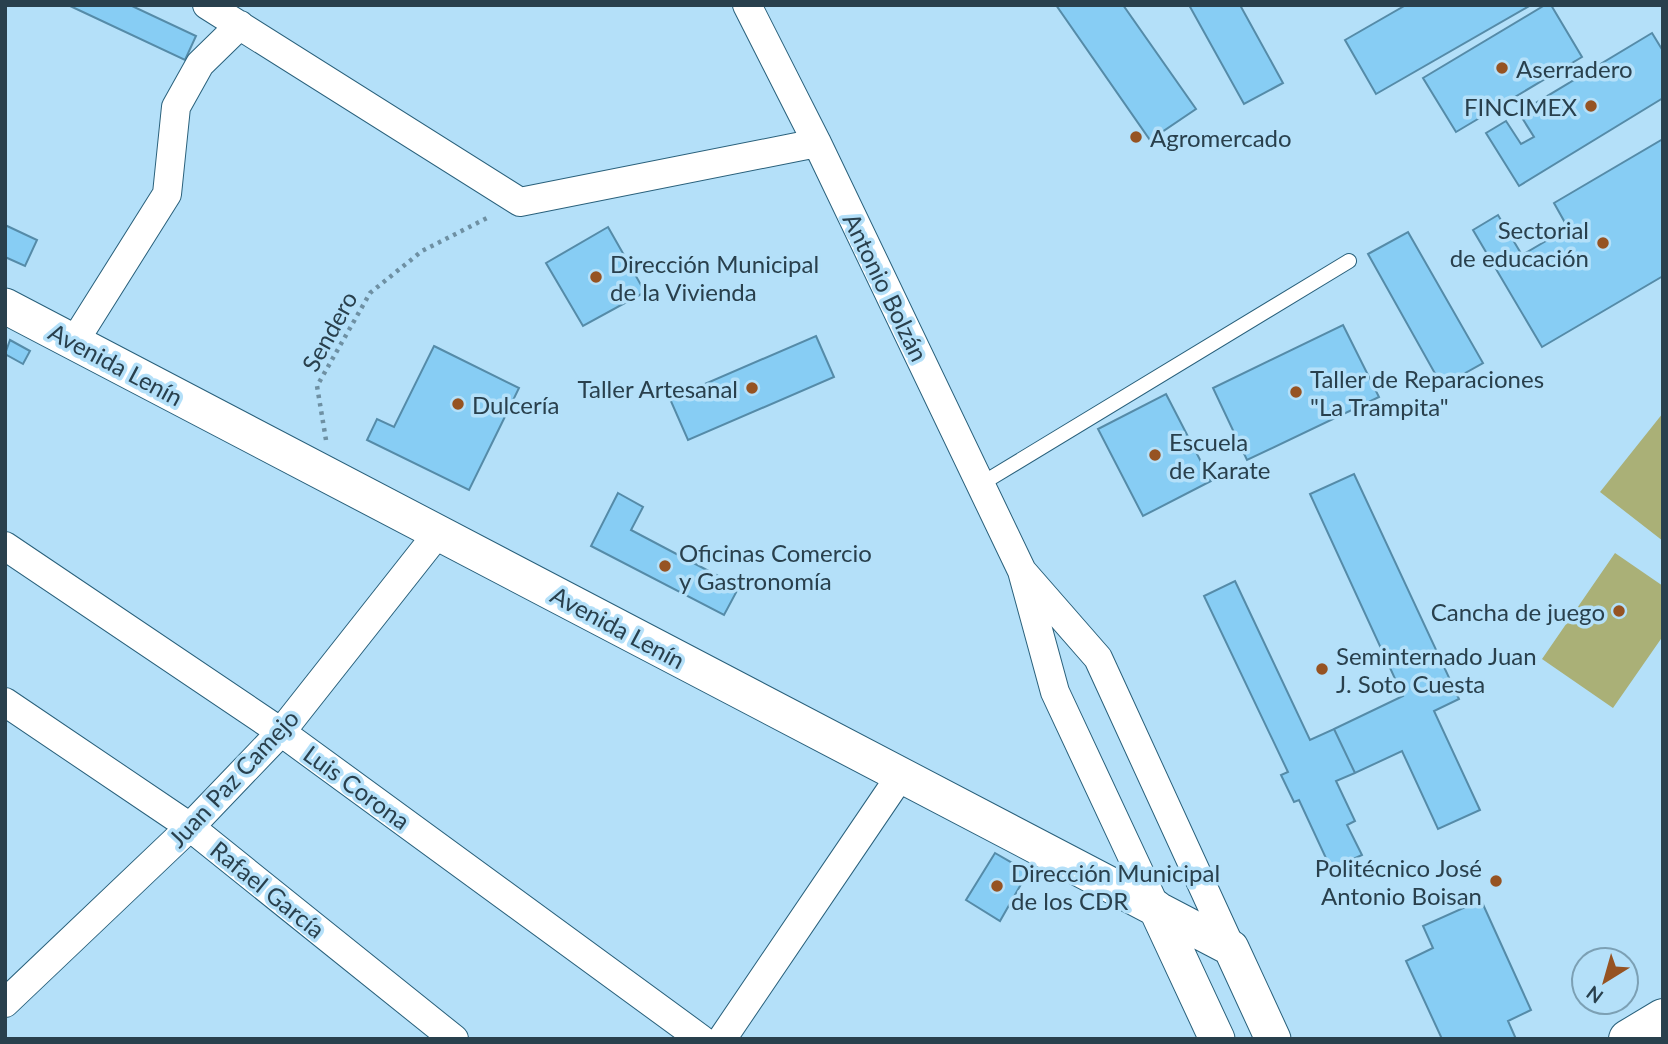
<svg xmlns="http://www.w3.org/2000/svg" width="1668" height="1044" font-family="Lato,sans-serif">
  <rect width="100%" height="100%" fill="#b4e0f9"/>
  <!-- green -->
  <path fill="#aab077" d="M1663 413V541L1600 492Z
    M1615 553 1663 586V636L1613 708 1542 659Z"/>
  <!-- building -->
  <path fill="#87cdf4" stroke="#558ba8" stroke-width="2" d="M68 5H130L196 36 185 60Z
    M1056 5H1123L1196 109 1150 140Z
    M1189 5H1240L1283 83 1244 104Z
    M1406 5H1531L1376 94 1345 40Z
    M1545 5H1551L1582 57 1456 132 1423 78Z
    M1652 33 1663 51V98L1519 186 1486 133 1506 121 1521 144 1534 137 1519 113Z
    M1663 139V276L1542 347 1473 230 1498 215 1522 255 1568 228 1554 203Z
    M5 225 37 240 25 266 5 257Z
    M608 227 645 292 583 326 546 263Z
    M1408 232 1483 363 1442 386 1368 254Z
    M1343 325 1379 397 1247 460 1213 388Z
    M816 336 834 377 688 440 670 399Z
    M10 340 30 351 23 364 5 354Z
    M434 346 519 388 469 490 367 440 377 419 394 427Z
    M1166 394 1211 481 1143 516 1098 429Z
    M1354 474 1459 699 1434 711 1480 810 1438 829 1402 751 1355 773 1334 729 1403 696 1310 494Z
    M618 493 643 507 631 530 739 587 724 615 591 546Z
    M1235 581 1310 740 1334 729 1355 773 1336 781 1355 821 1347 825 1362 855 1331 869 1299 800 1294 802 1281 775 1288 772 1204 596Z
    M995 853 1028 872 1000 921 966 900Z
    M1481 900 1531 1010 1508 1021 1516 1039H1442L1406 961 1433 948 1423 926Z"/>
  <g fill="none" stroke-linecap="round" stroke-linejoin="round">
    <defs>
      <path id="service" d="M981 484 1349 261"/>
      <path id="minor" d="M207 5 520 202 817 143
        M747 5 817 143 1022 571
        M74 342 167 194 176 107 200 64 240 25
        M5 546 281 732 701 1039
        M5 702 190 827 454 1039
        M1156 908 1055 692 1022 571 1098 658 1231 948
        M5 1003 190 827 281 732 438 533
        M722 1039 901 775"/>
      <path id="tertiary" d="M5 306 1231 948 1273 1039
        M1156 908 1217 1039"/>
      <path id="secondary" d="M1628 1039 1663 1018"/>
    </defs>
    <!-- service casing -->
    <use href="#service" stroke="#29607b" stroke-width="16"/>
    <!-- minor casing -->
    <use href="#minor" stroke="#29607b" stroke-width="30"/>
    <!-- tertiary casing -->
    <use href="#tertiary" stroke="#29607b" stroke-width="37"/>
    <!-- secondary casing -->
    <use href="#secondary" stroke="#29607b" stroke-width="40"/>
    <!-- path -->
    <path stroke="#6e90a3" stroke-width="4.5" stroke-dasharray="3.5 5" stroke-linecap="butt" d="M326 440 317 386 370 293 422 251 491 216"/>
    <!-- service -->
    <use href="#service" stroke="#fff" stroke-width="14"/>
    <!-- minor -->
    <use href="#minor" stroke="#fff" stroke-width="28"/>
    <!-- tertiary -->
    <use href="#tertiary" stroke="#fff" stroke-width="35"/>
    <!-- secondary -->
    <use href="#secondary" stroke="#fff" stroke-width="38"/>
  </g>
  <!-- markers -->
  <g fill="#965322" stroke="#b4e0f9" stroke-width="2.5">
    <circle cx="1502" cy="68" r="7"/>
    <circle cx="1591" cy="106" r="7"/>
    <circle cx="1136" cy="137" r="7"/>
    <circle cx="1603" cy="243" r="7"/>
    <circle cx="596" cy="277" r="7"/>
    <circle cx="752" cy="388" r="7"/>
    <circle cx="1296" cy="392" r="7"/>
    <circle cx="458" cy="404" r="7"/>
    <circle cx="1155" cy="455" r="7"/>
    <circle cx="665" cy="566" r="7"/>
    <circle cx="1619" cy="611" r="7"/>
    <circle cx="1322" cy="669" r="7"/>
    <circle cx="1496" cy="881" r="7"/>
    <circle cx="997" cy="886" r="7"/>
  </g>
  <g text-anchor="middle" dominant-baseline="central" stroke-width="7" stroke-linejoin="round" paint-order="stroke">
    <!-- poi labels -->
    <g font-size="24" fill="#29404d" stroke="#b4e0f9" text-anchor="start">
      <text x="1516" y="68">Aserradero</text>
      <text x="1577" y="106" text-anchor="end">FINCIMEX</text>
      <text x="1150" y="137">Agromercado</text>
      <text x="1589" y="229" text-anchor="end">Sectorial<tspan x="1589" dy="28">de educación</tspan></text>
      <text x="610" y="263">Dirección Municipal<tspan x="610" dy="28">de la Vivienda</tspan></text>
      <text x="1310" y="378">Taller de Reparaciones<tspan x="1310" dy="28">"La Trampita"</tspan></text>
      <text x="738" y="388" text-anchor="end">Taller Artesanal</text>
      <text x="472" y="404">Dulcería</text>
      <text x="1169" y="441">Escuela<tspan x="1169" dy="28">de Karate</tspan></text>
      <text x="679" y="552">Oficinas Comercio<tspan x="679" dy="28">y Gastronomía</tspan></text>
      <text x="1605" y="611" text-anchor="end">Cancha de juego</text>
      <text x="1336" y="655">Seminternado Juan<tspan x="1336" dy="28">J. Soto Cuesta</tspan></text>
      <text x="1482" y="867" text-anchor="end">Politécnico José<tspan x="1482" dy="28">Antonio Boisan</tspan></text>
      <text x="1011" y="872">Dirección Municipal<tspan x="1011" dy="28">de los CDR</tspan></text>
    </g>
    <!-- street labels -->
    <g font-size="24" fill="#29404d" stroke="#b4e0f9">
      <text transform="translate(886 287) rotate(64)">Antonio Bolzán</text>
      <text transform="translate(329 331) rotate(-61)">Sendero</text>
      <text transform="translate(116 364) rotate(28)">Avenida Lenín</text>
      <text transform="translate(618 627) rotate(28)">Avenida Lenín</text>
      <text transform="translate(233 778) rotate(-47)">Juan Paz Camejo</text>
      <text transform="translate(357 787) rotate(36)">Luis Corona</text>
      <text transform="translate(268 889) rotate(39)">Rafael García</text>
    </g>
  </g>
  <!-- border -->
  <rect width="1668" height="1044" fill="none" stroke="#29404d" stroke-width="14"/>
  <!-- north arrow -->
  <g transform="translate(1605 981) rotate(217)"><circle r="33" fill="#b4e0f9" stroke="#7ca0b4" stroke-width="2"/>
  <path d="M0-5L12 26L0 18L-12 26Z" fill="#965322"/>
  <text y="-10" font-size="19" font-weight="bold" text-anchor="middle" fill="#29404d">N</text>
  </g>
</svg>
